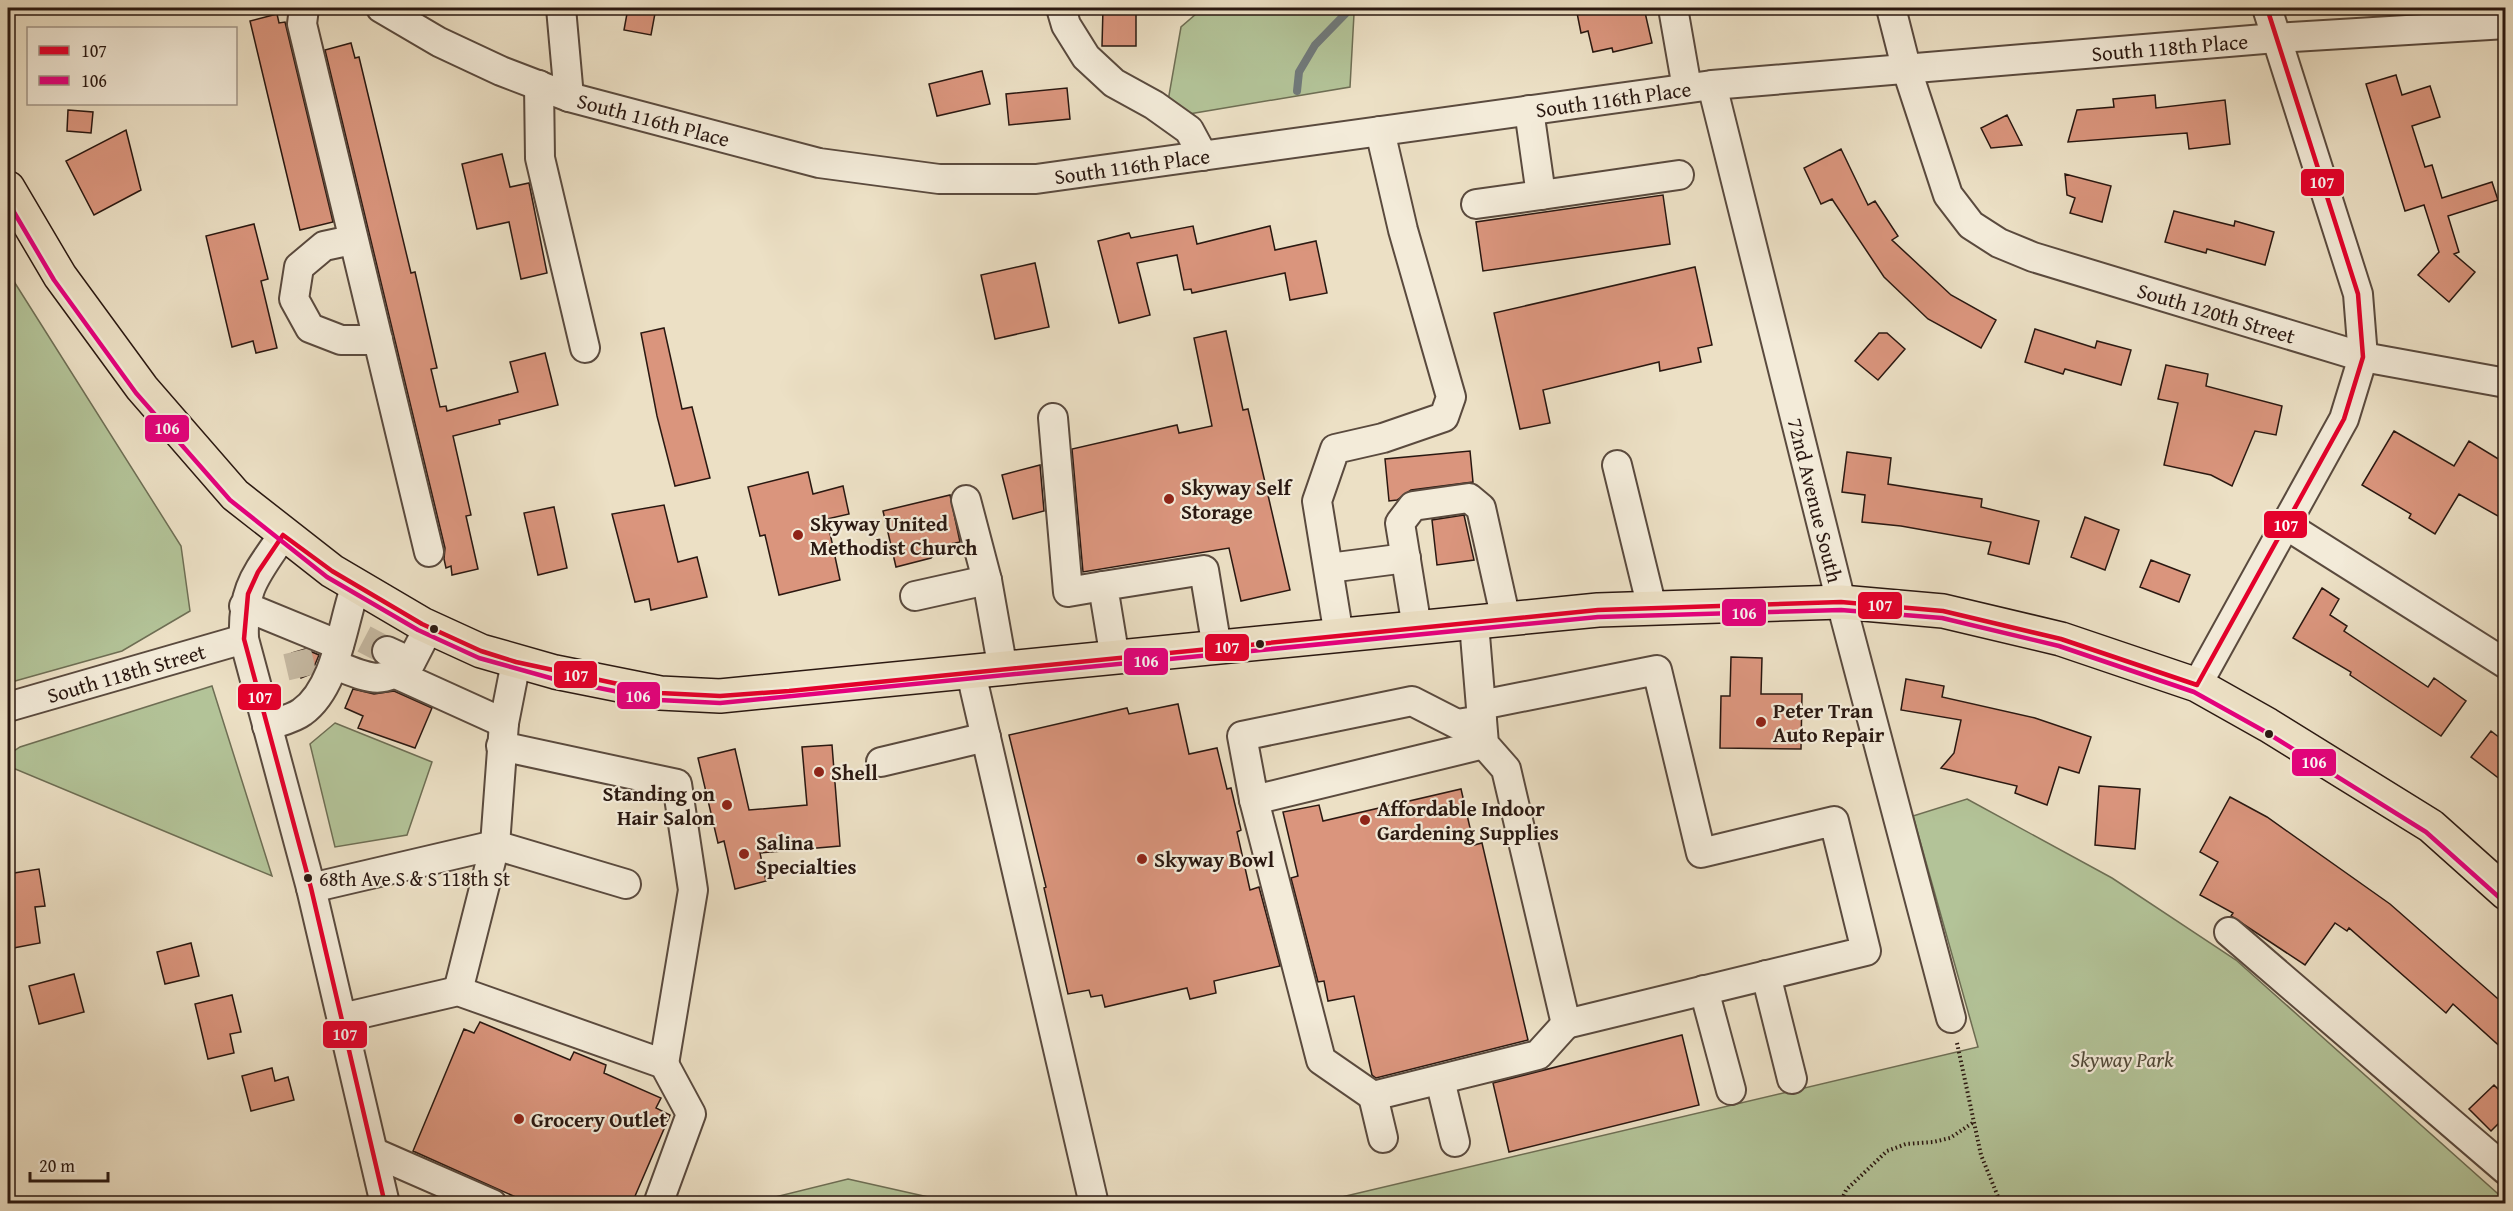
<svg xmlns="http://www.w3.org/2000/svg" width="2513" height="1211" font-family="'Gentium Book Plus',serif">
  <rect width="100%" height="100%" fill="#ece0c5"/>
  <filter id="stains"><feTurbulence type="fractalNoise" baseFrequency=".00333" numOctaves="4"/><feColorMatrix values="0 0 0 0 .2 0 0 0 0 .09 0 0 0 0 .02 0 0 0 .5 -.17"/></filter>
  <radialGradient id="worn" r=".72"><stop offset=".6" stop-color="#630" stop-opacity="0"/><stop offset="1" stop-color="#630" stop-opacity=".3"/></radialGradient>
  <!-- green -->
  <path fill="#b3c398" stroke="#6e6e54" stroke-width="1.5" d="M1203 8H1368L1354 14 1350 87 1165 118 1181 27Z
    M8 272 181 546 190 611 122 651 8 683Z
    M212 686 272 876 8 766V755L20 747Z
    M335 723 432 762 407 835 335 847 310 744Z
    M1967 799 2112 878 2236 960 2506 1201 2505 1204H1312L1978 1047 1913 816Z
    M848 1179 955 1203H751Z"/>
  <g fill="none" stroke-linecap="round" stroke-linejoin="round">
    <!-- stream -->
    <path stroke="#70797a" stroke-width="8" d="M1297 91 1299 72 1315 45 1351 8"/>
  </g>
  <!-- building -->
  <path fill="#da957d" stroke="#2a1811" stroke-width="1.5" d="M628 8H656L651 35 624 30Z
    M1103 8H1136V46H1102Z
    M1576 8H1644L1652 43 1613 52 1612 48 1593 52 1588 31 1581 33Z
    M277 14 279 23 285 22 333 222 300 230 250 21Z
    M351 43 355 58 359 57 411 273 415 272 437 368 431 369 440 407 446 406 447 411 518 392 510 362 545 353 558 405 499 420 500 424 453 436 471 515 466 516 478 569 452 575 451 566 446 568 444 559 445 548 325 50Z
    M982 71 990 104 937 116 929 84Z
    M2396 75 2402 95 2430 86 2440 117 2412 126 2425 167 2432 165 2442 198 2492 182 2498 200 2448 216 2459 252 2454 254 2475 272 2449 302 2418 275 2439 252 2424 205 2405 211 2366 84Z
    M1067 88 1070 119 1009 125 1006 94Z
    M2155 95 2156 108 2225 100 2230 144 2189 149 2187 133 2068 142 2077 110 2114 107 2113 99Z
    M68 110 93 112 91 133 67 131Z
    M2007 115 2022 145 1991 148 1981 128Z
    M126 130 141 190 94 215 66 161Z
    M1841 149 1868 205 1875 201 1898 236 1892 240 1951 295 1996 320 1981 348 1928 319 1884 277 1832 199 1821 204 1804 168Z
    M502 154 510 187 529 183 547 273 521 279 509 222 477 229 462 164Z
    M2065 174 2111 186 2102 222 2070 213 2075 198 2067 195Z
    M1663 195 1670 244 1483 271 1476 222Z
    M2174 211 2234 226 2235 221 2274 232 2265 265 2207 249 2206 253 2165 242Z
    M254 224 268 279 261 281 277 348 256 353 253 341 232 347 206 236Z
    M1193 226 1197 244 1270 226 1275 250 1316 241 1327 293 1290 300 1285 273 1192 293 1191 289 1184 290 1177 255 1137 263 1150 315 1119 323 1098 241 1129 233 1131 238Z
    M1035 263 1049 327 995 339 981 275Z
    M1695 267 1712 345 1698 348 1701 362 1660 371 1659 362 1543 390 1550 423 1520 429 1494 313Z
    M664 328 682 409 692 407 710 478 675 486 657 416 641 333Z
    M2035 329 2095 348 2097 341 2131 350 2121 385 2065 369 2063 374 2025 362Z
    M1226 331 1243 410 1248 409 1290 590 1241 601 1229 548 1083 572 1072 449 1177 425 1179 433 1212 426 1194 338Z
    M1879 333H1887L1905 349 1878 380 1855 361Z
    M2166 365 2208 374 2206 386 2282 406 2276 435 2255 431 2232 486 2211 475 2164 465 2178 403 2158 399Z
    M2394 431 2454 466 2469 441 2505 463V520L2459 494 2435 534 2409 518 2411 514 2362 485Z
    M1470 451 1473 482 1411 490 1397 500 1389 501 1385 459Z
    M1847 452 1891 458 1888 484 1982 499 1981 507 2039 521 2029 564 1988 554 1991 542 1901 526 1862 522 1865 495 1842 492Z
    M1040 465 1044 511 1013 519 1002 475Z
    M808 472 813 494 843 486 849 514 827 519 840 580 779 595 765 535 760 536 748 487Z
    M950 495 960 542 941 546 931 558 896 567 883 511Z
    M664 505 678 562 697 557 707 597 651 610 649 599 635 602 612 514Z
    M554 507 567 568 538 575 524 513Z
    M1464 515 1474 560 1437 565 1432 520Z
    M2085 517 2119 530 2105 570 2071 557Z
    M2151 560 2190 575 2179 602 2140 587Z
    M2322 588 2339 599 2330 615 2347 626 2344 631 2428 687 2434 678 2466 701 2441 736 2350 675 2351 672 2293 638Z
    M305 649 319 655 311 674 301 678 292 653Z
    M1731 657 1762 658 1761 694H1802L1801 749 1720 748 1721 696H1730Z
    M1906 679 1944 686 1942 697 2035 718 2091 737 2079 773 2059 767 2047 805 2015 793 2017 786 1941 768 1954 753 1961 720 1901 710Z
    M353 689 374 694 394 691 432 708 415 748 358 728 363 716 345 708Z
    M1178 704 1189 754 1217 748 1227 789 1231 788 1241 830 1237 832 1250 890 1259 887 1280 966 1214 981 1216 993 1190 999 1187 988 1105 1007 1102 995 1091 997 1089 990 1068 994 1044 888 1046 887 1009 735 1127 708 1129 714Z
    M2491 731 2505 742V783L2471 757Z
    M832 745 840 846 760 853 766 881 735 889 724 841 718 843 698 758 735 749 749 810 807 805 802 747Z
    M2099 786 2140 789 2135 849 2095 845Z
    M1461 789 1474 845 1482 843 1528 1040 1376 1078 1372 1075 1354 996 1328 1001 1324 981 1318 982 1291 878 1298 876 1283 812 1319 805 1323 821Z
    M2230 797 2267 817 2390 904 2505 1005V1051L2453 1004 2446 1013 2349 928 2347 931 2335 923 2305 965 2231 916 2233 913 2200 895 2218 862 2200 852Z
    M39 869 45 906 35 907 40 943 8 949V874Z
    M191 943 199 976 165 984 157 952Z
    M74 974 84 1012 39 1024 29 986Z
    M232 995 241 1032 230 1034 234 1053 208 1059 195 1004Z
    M480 1022 570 1060 574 1052 606 1065 604 1073 661 1098 656 1108 670 1115 632 1203H529L413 1151 464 1029 474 1033Z
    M1682 1035 1699 1105 1509 1152 1493 1083Z
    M272 1068 275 1081 288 1077 294 1100 251 1111 242 1076Z
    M2494 1085 2505 1096V1117L2491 1131 2469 1109Z"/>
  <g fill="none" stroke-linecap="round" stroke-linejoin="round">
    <!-- minor-tunnel -->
    <path stroke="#c5b8a1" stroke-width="28" stroke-dasharray="28 14" stroke-linecap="butt" d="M364 639 387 651
      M297 651 303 677"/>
    <defs>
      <g id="minor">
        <path d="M304 8 302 24 429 552"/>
        <path id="s1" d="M381 8 439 42 501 71 569 97 819 163 939 179H1036L1712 85 2276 38 2506 24"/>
        <path d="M561 8 569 97"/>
        <path d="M1061 8 1066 25 1086 57 1114 83 1154 105 1189 130 1203 156"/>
        <path d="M1673 8 1687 88"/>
        <path id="s2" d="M1891 8 1906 67 1948 195 1971 225 1999 243 2033 257 2363 357 2506 383"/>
        <path d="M539 85 540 158 585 348"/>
        <path id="s3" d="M1712 85 1841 602 1951 1018"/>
        <path d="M1529 110 1541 195 1679 175"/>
        <path d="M1476 204 1541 195"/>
        <path d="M352 240 324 246 299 267 294 299 310 328 341 340H378"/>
        <path d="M1053 418 1068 592 1103 586"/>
        <path d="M1617 465 1652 608"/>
        <path d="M966 500 987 580 1003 670"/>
        <path d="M2286 525 2506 664"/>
        <path d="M283 535C256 575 242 588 244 639L311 888 385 1204"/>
        <path d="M1329 568 1406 558"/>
        <path d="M915 596 987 580"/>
        <path d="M244 606 339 645"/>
        <path d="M1474 623 1484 744 1506 769 1566 1024 1866 951 1834 821 1701 853 1657 670 1481 705"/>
        <path d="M1417 628 1400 523 1413 506 1469 498 1481 508 1506 620"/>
        <path d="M1339 636 1317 501 1335 449 1383 438 1444 417 1451 397 1403 230 1380 131"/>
        <path d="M387 651 411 662 429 627"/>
        <path d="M1115 659 1103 586 1204 570 1217 648"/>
        <path d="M335 665C367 677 381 687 410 663"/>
        <path d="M971 673 1093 1200"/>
        <path d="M396 674 504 723"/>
        <path d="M2197 685 2344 419 2363 357 2358 294 2267 8"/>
        <path id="s4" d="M8 707 244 639"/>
        <path d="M1482 720 1457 724 1412 701 1242 736 1254 800 1484 744"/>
        <path d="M267 726C277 722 293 719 302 712 337 687 342 624 356 585"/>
        <path d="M501 746 677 784 693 890 664 1064"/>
        <path d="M881 762 986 737"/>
        <path d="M1254 800 1321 1060 1373 1096"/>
        <path d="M311 888 495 845 626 884"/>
        <path d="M2229 932 2506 1170"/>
        <path d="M1766 975 1792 1079"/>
        <path d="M1704 990 1731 1090"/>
        <path d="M458 991 495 845 504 723 516 662"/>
        <path d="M342 1018 458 991 664 1064 691 1114 658 1204"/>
        <path d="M1440 1080 1455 1142"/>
        <path d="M1383 1138 1373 1096 1538 1055 1566 1024"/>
        <path d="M373 1152 492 1204"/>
      </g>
      <path id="major" d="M8 188 60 276 142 388 235 495 332 571 422 624 481 651 555 672 660 693 720 696 1598 610 1841 602 1943 611 2061 639 2197 685 2268 725 2431 826 2506 893"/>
    </defs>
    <!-- minor casing -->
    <use href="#minor" stroke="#5a4a3e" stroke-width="32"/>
    <!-- major casing -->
    <use href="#major" stroke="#2a1811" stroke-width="36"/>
    <!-- path -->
    <path stroke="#2a1811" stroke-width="4" stroke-dasharray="1.5 3" stroke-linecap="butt" d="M1957 1043 1981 1155 2001 1204
      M1840 1204 1846 1190 1887 1151 1906 1144 1933 1142 1950 1138 1974 1122"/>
    <!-- minor -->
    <use href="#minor" stroke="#f3ebd9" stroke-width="28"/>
    <!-- major -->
    <use href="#major" stroke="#ece0c5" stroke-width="33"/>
    <defs>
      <path id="bus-1" d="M283 535 332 571 422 624 481 651 516 662 660 693 720 696 789 691 1598 610 1841 602 1943 611 2061 639 2197 685
        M283 535 258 572 248 594 244 639 311 888 385 1204
        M2197 685 2344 419 2363 357 2358 294 2267 8"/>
      <path id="bus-2" d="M8 202 54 280 136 393 230 500 327 577 418 630 479 658 554 679 659 700 720 703 1598 617 1841 610 1942 618 2059 646 2194 692 2264 731 2426 832 2501 899"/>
    </defs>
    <!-- bus-1 casing -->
    <use href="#bus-1" stroke="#f3ebd9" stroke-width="9"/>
    <!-- bus-2 casing -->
    <use href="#bus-2" stroke="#f3ebd9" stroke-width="9"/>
    <!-- bus-1 -->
    <use href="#bus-1" stroke="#e4002b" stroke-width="4.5"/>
    <!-- bus-2 -->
    <use href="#bus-2" stroke="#e5007d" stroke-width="4.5"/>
  </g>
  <!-- markers -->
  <g fill="#8f2418" stroke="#f3ebd9" stroke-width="2">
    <circle cx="1169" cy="499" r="6"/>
    <circle cx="798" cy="535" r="6"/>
    <circle cx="1761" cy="722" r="6"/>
    <circle cx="819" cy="772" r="6"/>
    <circle cx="727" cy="805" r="6"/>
    <circle cx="1365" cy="820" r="6"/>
    <circle cx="744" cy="854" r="6"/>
    <circle cx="1142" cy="859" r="6"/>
    <circle cx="519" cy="1119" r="6"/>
  </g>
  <g fill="#2a1811" stroke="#f3ebd9" stroke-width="2">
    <circle cx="434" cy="629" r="5"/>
    <circle cx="1260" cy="644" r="5"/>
    <circle cx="2269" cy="734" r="5"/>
    <circle cx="308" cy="878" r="5"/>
  </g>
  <g text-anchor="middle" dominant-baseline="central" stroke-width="4.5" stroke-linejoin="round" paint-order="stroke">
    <!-- bus labels -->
    <g font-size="20" fill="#2a1811" stroke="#f3ebd9" text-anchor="start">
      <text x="319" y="878">68th Ave S &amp; S 118th St</text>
    </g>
    <!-- street labels -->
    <g font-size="21" fill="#2a1811" stroke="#f3ebd9">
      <text stroke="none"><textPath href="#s1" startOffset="1827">South 118th Place</textPath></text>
      <text stroke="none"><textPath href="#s1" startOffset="1268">South 116th Place</textPath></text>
      <text stroke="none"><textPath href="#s1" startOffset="296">South 116th Place</textPath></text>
      <text stroke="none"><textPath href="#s1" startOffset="782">South 116th Place</textPath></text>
      <text stroke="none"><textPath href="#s2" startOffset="495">South 120th Street</textPath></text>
      <text stroke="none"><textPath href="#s3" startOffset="428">72nd Avenue South</textPath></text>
      <text stroke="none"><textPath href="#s4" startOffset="123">South 118th Street</textPath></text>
    </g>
    <!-- poi labels -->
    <g font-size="21" font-weight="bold" fill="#2a1811" stroke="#f3ebd9" text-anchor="start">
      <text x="1181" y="487">Skyway Self<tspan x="1181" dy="24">Storage</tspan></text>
      <text x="810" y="523">Skyway United<tspan x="810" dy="24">Methodist Church</tspan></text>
      <text x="1773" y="710">Peter Tran<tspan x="1773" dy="24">Auto Repair</tspan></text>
      <text x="831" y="772">Shell</text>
      <text x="715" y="793" text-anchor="end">Standing on<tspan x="715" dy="24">Hair Salon</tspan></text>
      <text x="1377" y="808">Affordable Indoor<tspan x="1377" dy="24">Gardening Supplies</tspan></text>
      <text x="756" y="842">Salina<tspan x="756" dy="24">Specialties</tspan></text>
      <text x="1154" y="859">Skyway Bowl</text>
      <text x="531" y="1119">Grocery Outlet</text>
    </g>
    <!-- park labels -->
    <g font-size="21" font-style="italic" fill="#534b3a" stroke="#f3ebd9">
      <text x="2122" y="1059">Skyway Park</text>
    </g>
  </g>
  <g stroke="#f3ebd9" stroke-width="2">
    <rect x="2300" y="168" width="45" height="29" rx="6" fill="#e4002b"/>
    <rect x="144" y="414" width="46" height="29" rx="6" fill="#e5007d"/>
    <rect x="2263" y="510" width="45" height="29" rx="6" fill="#e4002b"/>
    <rect x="1857" y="591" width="46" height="29" rx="6" fill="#e4002b"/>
    <rect x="1721" y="598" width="46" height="29" rx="6" fill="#e5007d"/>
    <rect x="1204" y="633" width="46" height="29" rx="6" fill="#e4002b"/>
    <rect x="1123" y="647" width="46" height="29" rx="6" fill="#e5007d"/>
    <rect x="553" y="660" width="45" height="29" rx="6" fill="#e4002b"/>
    <rect x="616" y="681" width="45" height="29" rx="6" fill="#e5007d"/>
    <rect x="237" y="683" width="45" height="28" rx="6" fill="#e4002b"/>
    <rect x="2291" y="748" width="46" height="29" rx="6" fill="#e5007d"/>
    <rect x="322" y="1020" width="46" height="29" rx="6" fill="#e4002b"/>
  </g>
  <g font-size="16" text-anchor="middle" font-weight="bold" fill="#fff">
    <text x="2322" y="188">107</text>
    <text x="167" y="434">106</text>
    <text x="2286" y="531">107</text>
    <text x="1880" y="611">107</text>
    <text x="1744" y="619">106</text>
    <text x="1227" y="653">107</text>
    <text x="1146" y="667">106</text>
    <text x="576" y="681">107</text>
    <text x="638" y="702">106</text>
    <text x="260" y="703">107</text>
    <text x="2314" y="768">106</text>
    <text x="345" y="1040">107</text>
  </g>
  <!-- margin -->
  <rect width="2513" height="1211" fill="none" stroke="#ece0c5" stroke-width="30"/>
  <rect x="9" y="9" width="2495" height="1193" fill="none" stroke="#2a1811" stroke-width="3"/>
  <rect x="15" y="15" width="2483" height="1181" fill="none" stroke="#2a1811" stroke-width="1.5"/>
  <!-- legend -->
  <rect x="27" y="27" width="210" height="78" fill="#f3ebd9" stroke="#a39789" stroke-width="1.5"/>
  <rect x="39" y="46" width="30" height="9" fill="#e4002b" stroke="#a39789" stroke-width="1.5"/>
  <text x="81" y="57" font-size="18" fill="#2a1811">107</text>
  <rect x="39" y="76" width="30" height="9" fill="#e5007d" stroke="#a39789" stroke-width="1.5"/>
  <text x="81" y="87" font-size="18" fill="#2a1811">106</text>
  <!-- scale -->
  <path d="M30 1172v9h78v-9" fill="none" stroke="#2a1811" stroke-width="3"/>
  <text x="39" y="1172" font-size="18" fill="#2a1811" stroke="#f3ebd9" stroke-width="4.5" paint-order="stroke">20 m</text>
  <rect width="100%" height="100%" filter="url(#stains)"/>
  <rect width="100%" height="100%" fill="url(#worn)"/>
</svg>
